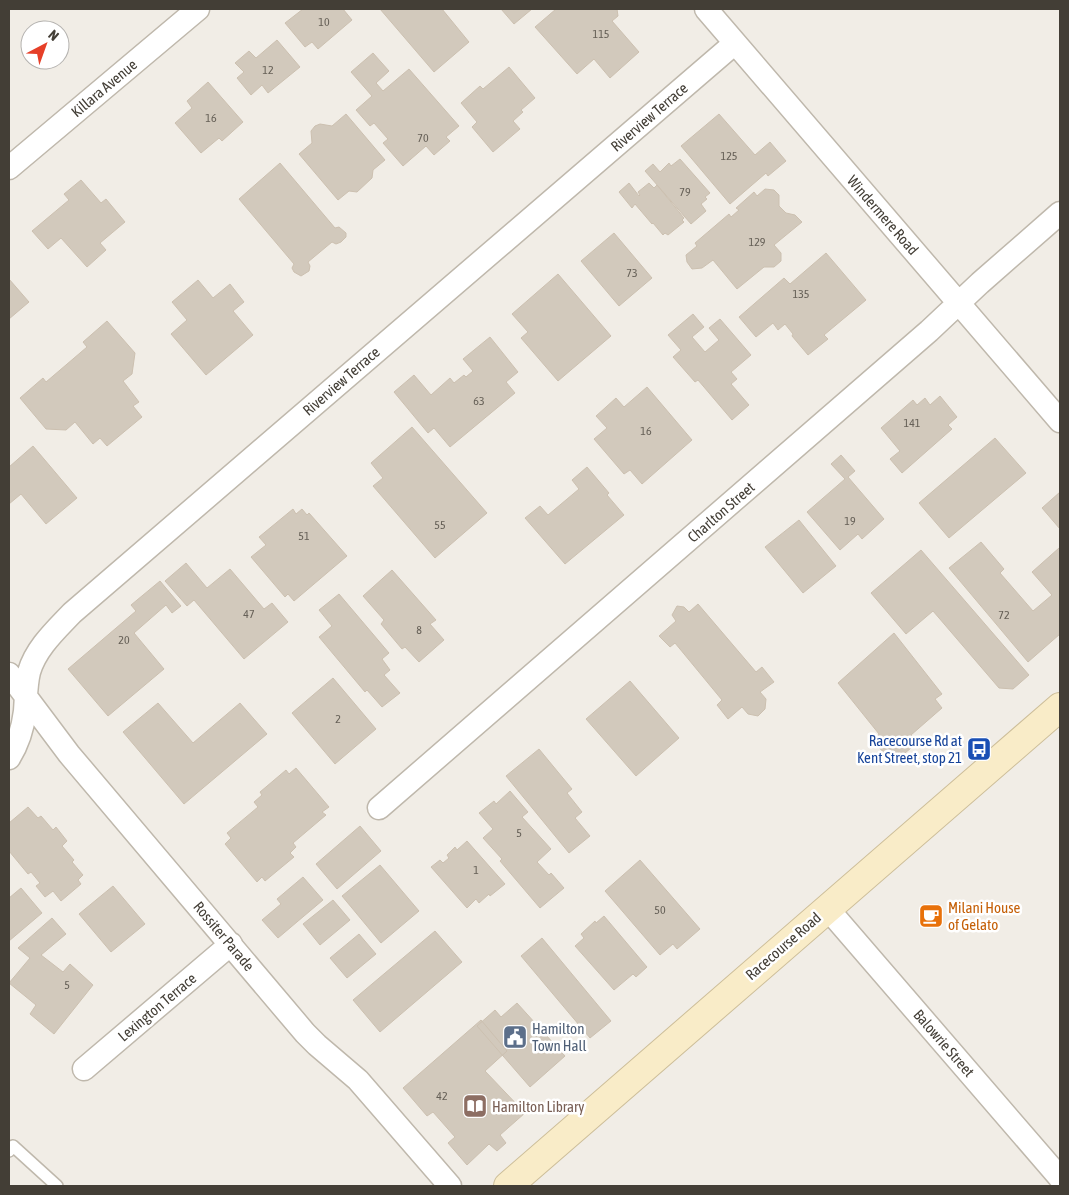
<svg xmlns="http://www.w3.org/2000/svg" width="1069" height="1195" font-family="'Asap Condensed',sans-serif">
  <rect width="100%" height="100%" fill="#f1ede6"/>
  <!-- building -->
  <path fill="#d2c9bc" stroke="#ccc0b0" d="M303 9H343L352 20 318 49 312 42 305 47 285 23Z
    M380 9H442L469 42 434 72Z
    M501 9H532L514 24Z
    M556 9H617L618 16 612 21 639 52 610 78 594 59 577 74 535 27Z
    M277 40 300 67 268 93 262 85 251 95 237 78 244 72 235 63 249 51 256 58Z
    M373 53 389 71 376 83 383 91 409 69 459 126 446 137 450 141 434 155 426 146 403 166 383 143 388 139 374 123 370 126 356 110 372 96 351 72Z
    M509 67 535 98 521 110 523 112 513 121 520 129 493 152 472 127 477 122 461 103 480 86 483 89Z
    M208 82 243 122 222 141 219 138 201 153 175 123 192 108 187 101Z
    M346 114 385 160 373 170 372 178 357 192 349 191 338 200 299 154 312 143 311 131 315 126 320 124 332 126Z
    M719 114 755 155 770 142 786 161 768 176 766 173 730 204 681 146Z
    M680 159 710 193 705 197 707 199 701 204 706 211 691 224 645 171 653 164 660 172 669 163 671 166Z
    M280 163 335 228 339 227 346 233V237L341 242 336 244 332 242 308 262 310 266 309 271 301 276 294 272 292 268 294 264 239 199Z
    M81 180 101 203 106 199 125 222 100 243 106 250 87 267 61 238 48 249 32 231 69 200 64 194Z
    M629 183 639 196 640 195 638 192 649 183 654 188 657 185 684 218 682 220 684 222 668 235 665 233 663 235 653 223 652 224 635 204 632 208 619 192Z
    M765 189 774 190 779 195V206L786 213 795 215 802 222 774 245 781 253V261L774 267H764L737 289 713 260 702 268 692 269 687 262 686 255 697 246 695 243 729 214 731 217 739 210 736 208 754 192 757 196Z
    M614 233 652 278 619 306 581 261Z
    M826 253 866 300 824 335 828 339 808 355 792 336 793 334 785 324 778 330 773 323 756 337 739 317 784 278 790 284Z
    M558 274 611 336 558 381 521 338 528 332 512 314Z
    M9 279 29 302 9 319Z
    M198 280 213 298 230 284 244 302 233 311 253 335 206 375 171 334 187 320 172 302Z
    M693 314 704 327 692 337 705 352 719 340 709 328 720 319 751 355 731 372 737 379 731 384 749 405 732 420 698 380 695 382 673 357 681 350 668 335Z
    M107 321 135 353 132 374 123 381 139 402 133 406 142 417 107 446 100 438 93 444 75 422 66 430 46 429 20 398 43 378 46 382 87 347 83 342Z
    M490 337 518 372 506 382 515 393 450 447 434 428 428 433 394 392 414 375 431 395 450 378 454 383 464 375 466 377 473 371 463 359Z
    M647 387 692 440 642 484 630 470 624 474 594 439 607 428 596 416 616 398 624 407Z
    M940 396 957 417 948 425 952 429 902 473 890 459 900 451 881 428 913 400 917 405 925 398 930 405Z
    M412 427 487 513 435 558 373 486 383 478 371 463Z
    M995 438 1026 473 949 538 919 503Z
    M33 446 77 498 46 524 21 494 9 504V467Z
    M841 455 855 471 848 477 884 519 862 539 858 534 840 550 807 512 845 479 831 464Z
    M587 467 609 493 607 495 624 515 565 564 525 518 540 506 548 515 579 489 572 480Z
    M1060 492V529L1042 508Z
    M293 509 296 514 302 509 307 515 309 513 347 556 294 601 288 594 285 597 251 557 266 545 259 537Z
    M799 520 836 566 803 593 765 547Z
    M981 542 1004 569 1000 573 1033 611 1052 595 1032 572 1059 548 1060 550V634L1028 662 949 568Z
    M921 550 1029 675 1013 689 999 688 933 611 906 634 871 593Z
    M186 563 207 588 230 569 264 609 272 603 288 622 244 659 194 600 187 606 165 581Z
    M392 570 436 620 430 624 444 640 419 662 405 647 402 649 381 624 384 620 363 596Z
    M160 581 181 606 172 613 166 605 134 633 164 669 108 716 68 669 136 611 131 605Z
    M339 594 389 653 382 659 390 670 384 675 400 693 382 707 367 690 365 692 319 637 332 626 319 610Z
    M698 604 756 672 762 667 774 682 760 692 766 699 765 709 758 716 748 714 742 707 728 719 717 705 722 700 675 643 670 647 659 636 676 621 672 615 677 606 684 607 689 612Z
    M894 633 942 694 935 699 942 708 911 735 917 743 893 763 875 743 879 734 838 683Z
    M333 678 376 729 335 764 292 713Z
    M630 681 679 738 636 776 586 719Z
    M158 703 193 743 240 703 267 734 184 804 123 732Z
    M539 749 572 789 567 793 582 812 575 818 590 836 569 853 506 776Z
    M296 768 329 807 322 812 326 815 293 843 296 847 290 853 294 857 265 881 262 877 257 882 225 844 231 838 227 833 258 807 254 802 262 795 260 792 286 770 289 774Z
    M510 791 528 812 522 817 551 849 537 862 549 875 551 873 564 888 540 908 500 861 502 859 483 838 493 829 479 813 494 801 496 804Z
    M28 807 38 818 41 816 53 830 56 827 67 841 62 846 74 860 72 862 83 875 78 880 81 884 61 901 53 891 45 897 36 886 40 883 31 872 28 874 9 851V823Z
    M360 826 381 851 337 889 316 864Z
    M467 841 505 884 490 896 489 894 479 903 476 899 467 908 431 867 440 860 443 863 449 858 447 855 455 847 457 850Z
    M640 860 700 929 677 949 673 944 660 955 605 891Z
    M380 865 419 911 381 943 342 896Z
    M303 877 323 900 278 938 262 920 281 904 277 899Z
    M113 886 145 924 111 952 79 914Z
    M21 888 42 913 9 941V898Z
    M333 900 350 920 320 945 303 924Z
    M604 916 647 967 636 977 633 974 614 990 575 946 584 938 581 934 595 921 596 923Z
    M52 918 66 934 41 955 63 972 70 964 93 985 54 1034 30 1014 36 1005 9 983 30 958 18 948Z
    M435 931 462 962 380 1032 353 1000Z
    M359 934 376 954 347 978 330 958Z
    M542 938 611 1021 590 1038 521 956Z
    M517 1003 565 1056 530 1087 477 1026 495 1010 501 1017Z
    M481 1020 507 1051 485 1071 525 1113 500 1135 506 1143 497 1151 489 1144 467 1165 448 1143 455 1137 433 1112 427 1116 403 1088Z"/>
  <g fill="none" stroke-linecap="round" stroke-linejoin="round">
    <defs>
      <path id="lane" d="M9 1151 13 1146 57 1186"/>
      <path id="street" d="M706 9 1060 421
        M9 168 198 9
        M9 674 69 754 305 1033 317 1045 358 1080 450 1186
        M9 758C18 744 23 727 25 711 26 698 26 684 29 672 36 648 56 630 72 613L735 43
        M379 808 929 331 980 283 1060 213
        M827 908 1060 1178
        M84 1069 231 944"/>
      <path id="secondary" d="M508 1186 1060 707"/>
    </defs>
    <!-- lane casing -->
    <use href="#lane" stroke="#bfb8ac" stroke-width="14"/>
    <!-- street casing -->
    <use href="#street" stroke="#bfb8ac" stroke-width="25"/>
    <!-- secondary casing -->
    <use href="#secondary" stroke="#cdbe99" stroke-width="30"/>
    <!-- lane -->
    <use href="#lane" stroke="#fff" stroke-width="11"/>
    <!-- street -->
    <use href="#street" stroke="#fff" stroke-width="22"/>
    <!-- secondary -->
    <use href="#secondary" stroke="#f9ecc8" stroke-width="28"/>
  </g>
  <!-- icons -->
  <defs>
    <symbol id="bus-square" viewBox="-11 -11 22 22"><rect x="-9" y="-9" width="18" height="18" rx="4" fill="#1a4fb4" stroke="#fff"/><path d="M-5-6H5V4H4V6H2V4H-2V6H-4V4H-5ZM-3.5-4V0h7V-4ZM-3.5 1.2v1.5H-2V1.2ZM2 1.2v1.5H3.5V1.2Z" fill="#fff"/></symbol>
    <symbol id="cafe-square" viewBox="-11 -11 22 22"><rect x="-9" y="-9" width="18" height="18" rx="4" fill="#e8710a" stroke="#fff"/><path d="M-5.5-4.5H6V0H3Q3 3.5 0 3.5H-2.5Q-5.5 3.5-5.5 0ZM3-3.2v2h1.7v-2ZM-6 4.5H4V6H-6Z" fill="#fff"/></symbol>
    <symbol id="civic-square" viewBox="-11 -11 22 22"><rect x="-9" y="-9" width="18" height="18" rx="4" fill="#5c6f8a" stroke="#fff"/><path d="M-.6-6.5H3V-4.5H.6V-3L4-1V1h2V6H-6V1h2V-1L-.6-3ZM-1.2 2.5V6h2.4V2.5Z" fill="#fff"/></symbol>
    <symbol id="library-square" viewBox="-11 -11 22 22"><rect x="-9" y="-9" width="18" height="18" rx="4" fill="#8d6e63" stroke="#fff"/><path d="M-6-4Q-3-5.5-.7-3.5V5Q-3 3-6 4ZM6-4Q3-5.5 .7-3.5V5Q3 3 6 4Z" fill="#fff"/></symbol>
  </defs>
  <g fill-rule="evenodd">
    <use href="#bus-square" x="965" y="735" width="28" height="28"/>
    <use href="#cafe-square" x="917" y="902" width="28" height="28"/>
    <use href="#civic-square" x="501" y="1023" width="28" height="28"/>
    <use href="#library-square" x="461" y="1092" width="28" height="28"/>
  </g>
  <g text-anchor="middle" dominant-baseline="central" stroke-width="5" stroke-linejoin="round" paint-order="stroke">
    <!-- number labels -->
    <g font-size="12" fill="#676158">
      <text x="324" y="22">10</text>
      <text x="601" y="34">115</text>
      <text x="268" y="70">12</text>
      <text x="211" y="118">16</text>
      <text x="423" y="138">70</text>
      <text x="729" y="156">125</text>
      <text x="685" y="192">79</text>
      <text x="757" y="242">129</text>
      <text x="632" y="273">73</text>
      <text x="801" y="294">135</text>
      <text x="479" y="401">63</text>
      <text x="912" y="423">141</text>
      <text x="646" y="431">16</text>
      <text x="850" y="521">19</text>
      <text x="440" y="525">55</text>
      <text x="304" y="536">51</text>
      <text x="249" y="614">47</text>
      <text x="1004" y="615">72</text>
      <text x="419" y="630">8</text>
      <text x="124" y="640">20</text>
      <text x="338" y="719">2</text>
      <text x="519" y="833">5</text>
      <text x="476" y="870">1</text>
      <text x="660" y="910">50</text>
      <text x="67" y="985">5</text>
      <text x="442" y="1096">42</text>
    </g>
    <!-- street labels -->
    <g font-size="15" fill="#433e36" stroke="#fff">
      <text transform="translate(104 88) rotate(-40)">Killara Avenue</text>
      <text transform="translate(649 117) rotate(-41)">Riverview Terrace</text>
      <text transform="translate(883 215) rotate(49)">Windermere Road</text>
      <text transform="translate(341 381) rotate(-41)">Riverview Terrace</text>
      <text transform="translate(721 512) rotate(-41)">Charlton Street</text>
      <text transform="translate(224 936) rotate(50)">Rossiter Parade</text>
      <text transform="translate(783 946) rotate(-41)">Racecourse Road</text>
      <text transform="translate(157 1007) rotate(-40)">Lexington Terrace</text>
      <text transform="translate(944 1043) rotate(49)">Balowrie Street</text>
    </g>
    <!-- transit labels -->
    <g font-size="15" fill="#164399" stroke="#fff" text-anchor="end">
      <text x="962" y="740">Racecourse Rd at<tspan x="962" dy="17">Kent Street, stop 21</tspan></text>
    </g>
    <!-- food labels -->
    <g font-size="15" fill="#c56008" stroke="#fff" text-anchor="start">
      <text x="948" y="907">Milani House<tspan x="948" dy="17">of Gelato</tspan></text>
    </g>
    <!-- service labels -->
    <g font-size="15" fill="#4e5e75" stroke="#fff" text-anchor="start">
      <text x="532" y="1028">Hamilton<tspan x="532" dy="17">Town Hall</tspan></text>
    </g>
    <!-- education labels -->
    <g font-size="15" fill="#785e54" stroke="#fff" text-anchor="start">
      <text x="492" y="1106">Hamilton Library</text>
    </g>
  </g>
  <!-- border -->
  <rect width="1069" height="1195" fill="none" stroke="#433e36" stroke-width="20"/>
  <!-- north arrow -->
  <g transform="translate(45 45) rotate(41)"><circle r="24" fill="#ffffff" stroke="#b4b2af"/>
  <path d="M0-4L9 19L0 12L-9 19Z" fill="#e63f28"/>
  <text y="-8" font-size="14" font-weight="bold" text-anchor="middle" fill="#433e36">N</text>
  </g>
</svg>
